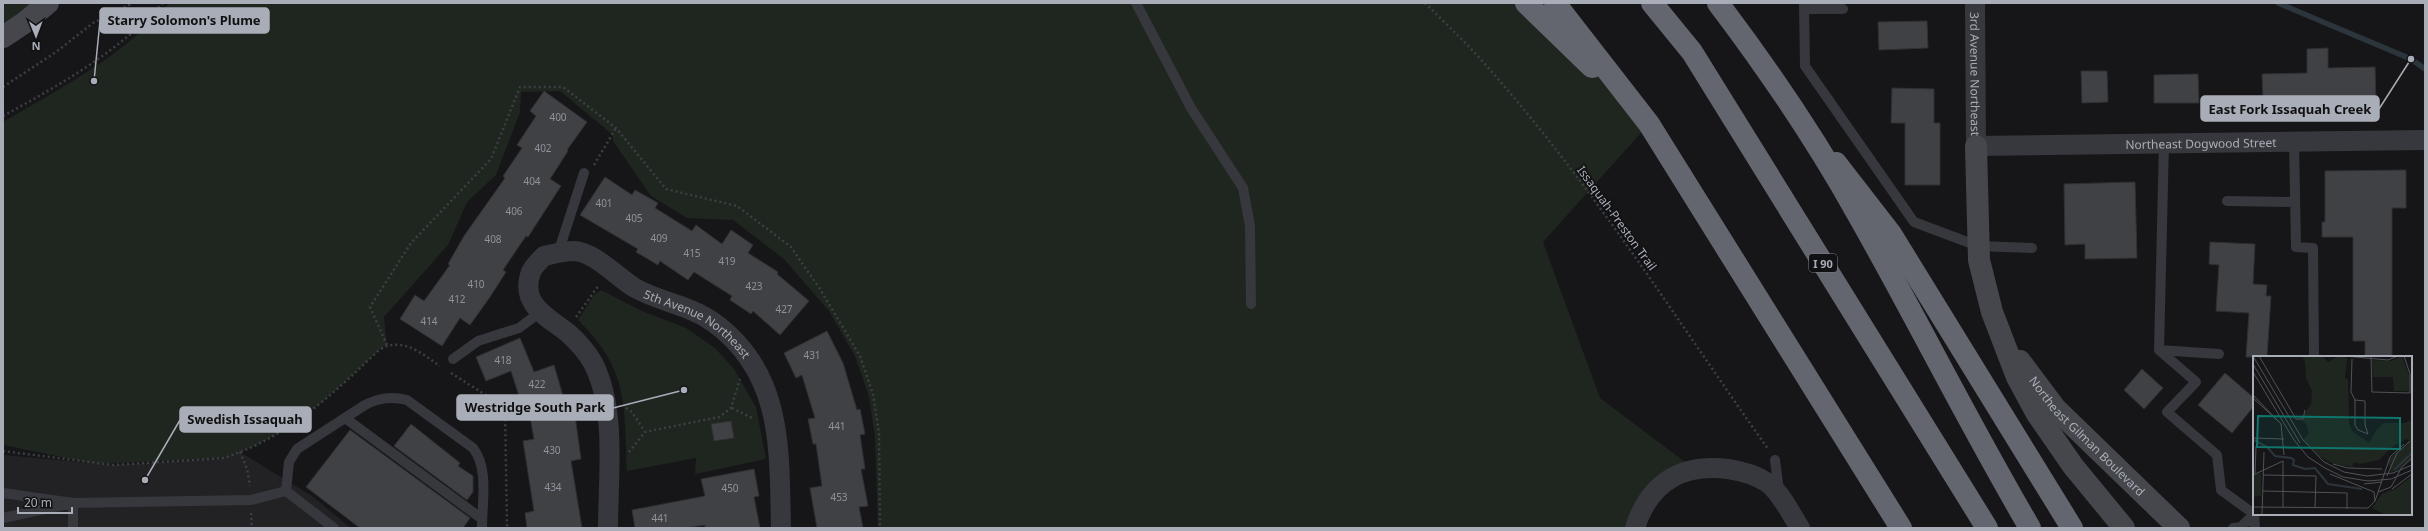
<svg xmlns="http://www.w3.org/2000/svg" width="2428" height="531" font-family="'Noto Sans',sans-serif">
  <rect width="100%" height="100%" fill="#161618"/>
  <!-- built -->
  <path fill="#222225" d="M240 452 312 496 351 528H3V455L113 465 224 458Z"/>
  <!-- green -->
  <path fill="#1e261f" d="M3 3H48L3 37Z
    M169 3H1526L1649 124 1543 242 1600 398 1693 468 1669 478 1635 528H878L875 437 869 397 855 356 829 311 784 259 733 220 687 218 651 196 613 141V135L560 91 521 92 520 112 496 175 467 202 448 245 384 317 387 345 379 350C332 395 288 437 224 458L96 464 3 445V122C61 88 125 55 169 3Z
    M601 290 642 311 686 328 715 348 734 369 756 407 766 459 695 474 696 458 627 471C624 404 629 370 578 320L594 295Z"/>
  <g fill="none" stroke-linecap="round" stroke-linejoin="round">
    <!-- stream -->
    <path stroke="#2c353c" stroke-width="5.5" d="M2278 3 2411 59 2425 69"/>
  </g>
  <!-- building -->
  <path fill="#404145" stroke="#303034" d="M1927 21 1928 48 1879 50 1878 22Z
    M2328 48V68L2375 67 2376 103 2337 104V100H2308V98L2263 99 2262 74 2307 73V49Z
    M2081 71H2107L2108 102 2082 103Z
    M2198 74 2199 103H2154V75Z
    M1892 88 1934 89V123H1940V185H1905V123H1891Z
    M544 91 587 122 567 150 568 151 550 179 561 186 528 237 526 236 503 270 506 272 490 297 470 325 460 318 442 346 400 319 415 295 424 301 450 265 448 264 464 236 505 178 503 176 522 148 517 145 536 116 530 111Z
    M2406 170V208H2392V357H2365V341H2353V237H2322V222H2325V171Z
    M605 177 632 195 635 190 658 203 655 208 692 231 696 225 722 244 731 230 753 245 748 253 778 272 777 274 809 301 780 335 753 311 751 314 730 300 732 296 694 272 688 280 660 261 658 265 636 252 638 249 580 215Z
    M2135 182 2137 258 2085 259V244L2065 245 2064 184Z
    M2210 242 2255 244 2253 284 2267 285 2266 296H2271L2267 357H2246L2249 313 2216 311 2219 265 2209 264Z
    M827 331 843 363 857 410 860 409 865 434 860 435 865 469H861L868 506 859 507 863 528H817L810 488 822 486 816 444H813L808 419 815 418 802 375 796 378 784 353Z
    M520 338 534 372 554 365 565 403 573 401 581 459 571 461 582 528H527L525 513 534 511 523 441 534 439 527 400 521 402 511 371 486 381 476 357Z
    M2142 369 2163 388 2144 409 2124 390Z
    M2225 373 2254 398V406L2232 433 2198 405Z
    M731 421 734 438 714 441 711 424Z
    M411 424 460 463 458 466 473 476V492L467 500 394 446Z
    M350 430 470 518 463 528H360L306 487Z
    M754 469 759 496 754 497 760 528H705V525L685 528H635L632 510 705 496 701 479Z"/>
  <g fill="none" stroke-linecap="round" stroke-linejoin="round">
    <!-- path -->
    <path stroke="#3d3f44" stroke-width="2.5" stroke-dasharray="2 3" stroke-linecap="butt" d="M1425 3C1441 19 1458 35 1474 52 1585 173 1673 315 1768 449
      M3 87 56 52 93 23 133 3
      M3 116C60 85 118 52 163 3
      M594 165 616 128
      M576 317 599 285
      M387 345 370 307 411 243 491 159 520 87H563L616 128 666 189 737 206 791 247 820 289 860 356 873 394 879 433 880 528
      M451 373 500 404 505 410 507 528
      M626 408 632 412 645 432
      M732 408 754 419
      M3 451 113 465 224 458C288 437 332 395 379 350 402 336 421 353 440 366
      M240 452 247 469 250 486
      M629 452 645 432 719 417 731 408 740 379
      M251 513 252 528"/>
    <!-- lane -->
    <path stroke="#37383d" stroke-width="10" d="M1136 3 1191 108 1243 188 1250 226 1251 304
      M1804 3 1805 66 1914 222 1978 246 2032 248
      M1804 9H1843
      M2294 141 2296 247 2313 248 2314 357
      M2227 201 2295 202
      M558 253 584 173
      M2159 350 2196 382 2167 412 2217 455 2221 490 2254 514 2255 528
      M2159 350 2164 143
      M2159 350 2219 354
      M453 359 478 341 519 328 539 313
      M345 418 482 519
      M1775 460 1779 491
      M286 491 289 462 297 449 365 405C379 398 391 396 407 400L473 448C489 468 482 503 482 528
      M3 493 73 503 251 500 286 491 334 528
      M3 518 73 503V528
      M2233 528 2241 527 2254 514"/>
    <!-- street -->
    <g stroke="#37383d" stroke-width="20">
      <path id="s1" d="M1975 3 1976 146 2425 140"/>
      <path id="s2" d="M608 528C608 477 617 409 593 363 587 352 578 342 568 333 549 318 519 305 531 272 533 267 540 260 544 256 553 254 564 251 574 251 595 252 618 278 635 288 660 302 689 305 713 322 784 373 779 450 781 528"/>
      <path d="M1635 528C1649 483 1681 463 1728 469 1742 471 1756 475 1768 483 1781 493 1791 514 1800 528"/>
    </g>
    <!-- secondary -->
    <g stroke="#45474d" stroke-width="22">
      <path d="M3 37 24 23 48 3"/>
      <path d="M1976 146 1979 260 1992 312 2017 377 2037 414 2073 466 2124 528"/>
      <path id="s3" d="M2020 361 2056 409 2179 528"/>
    </g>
    <!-- highway -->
    <path stroke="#63666e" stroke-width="22" d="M1526 3 1592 67
      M1555 3 1649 124 1901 528
      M1652 3 1692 52 1987 528
      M1836 163 1891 234 2072 528"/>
    <!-- highway-bridge -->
    <path stroke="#63666e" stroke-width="22" d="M1718 3C1768 69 1816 140 1857 213 1916 317 1969 424 2030 528"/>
  </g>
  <g text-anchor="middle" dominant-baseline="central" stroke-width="3.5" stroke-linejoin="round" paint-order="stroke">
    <!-- number labels -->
    <g font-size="10" fill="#8e929b">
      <text x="558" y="117">400</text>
      <text x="543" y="148">402</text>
      <text x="532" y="181">404</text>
      <text x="604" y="203">401</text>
      <text x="514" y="211">406</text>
      <text x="634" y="218">405</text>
      <text x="659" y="238">409</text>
      <text x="493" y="239">408</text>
      <text x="692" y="253">415</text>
      <text x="727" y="261">419</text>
      <text x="476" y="284">410</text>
      <text x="754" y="286">423</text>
      <text x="457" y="299">412</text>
      <text x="784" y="309">427</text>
      <text x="429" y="321">414</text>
      <text x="812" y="355">431</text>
      <text x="503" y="360">418</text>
      <text x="537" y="384">422</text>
      <text x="837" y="426">441</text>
      <text x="552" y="450">430</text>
      <text x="553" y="487">434</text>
      <text x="730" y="488">450</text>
      <text x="839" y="497">453</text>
      <text x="660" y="518">441</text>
    </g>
    <!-- shield labels -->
    <rect fill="#111113" stroke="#7b7e86" stroke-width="1" x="1809" y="254" width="28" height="18" rx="3"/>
    <g font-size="11" font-weight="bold" fill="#a8adb8">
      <text x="1823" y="263">I 90</text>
    </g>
    <!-- street labels -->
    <g font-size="12" fill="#a8adb8" stroke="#111113">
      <text stroke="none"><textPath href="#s1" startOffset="71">3rd Avenue Northeast</textPath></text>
      <text stroke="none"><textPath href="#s1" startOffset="368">Northeast Dogwood Street</textPath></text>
      <text transform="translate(1617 218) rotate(54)">Issaquah-Preston Trail</text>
      <text stroke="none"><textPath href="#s2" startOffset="481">5th Avenue Northeast</textPath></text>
      <text stroke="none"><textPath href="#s3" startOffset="101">Northeast Gilman Boulevard</textPath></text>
    </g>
  </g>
  <!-- overview -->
  <g transform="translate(2253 356)">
    <rect width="159" height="159" fill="#161618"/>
    <path d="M49 0H69L75 6 86 0 94 2 92 22 95 23 96 67 98 74 116 87 124 73 131 67H151L159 64V102L149 112 138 116 135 104 157 85 153 83 139 91 126 104 107 108 101 106 99 111 79 107 66 100 50 84 56 77 53 68 48 64 58 48 59 35 53 22 52 6ZM149 0 156 19V35H141L140 21H120L119 4 138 5ZM8 117V140L0 141V119ZM159 120V159H133L119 152 129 138 144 132Z" fill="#1e261f"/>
    <path fill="none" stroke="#2c353c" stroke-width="2" d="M1 84 14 91 22 100 38 102 41 104 40 109 52 113 62 112 75 128 109 133M141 114 159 97"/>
    <path fill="none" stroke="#505258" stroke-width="1" d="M0 0 50 84 71 106 91 116 114 120 140 117 159 109M6 0 43 63H50L52 54M91 0 135 4 145 0M118 0 119 36 157 37V18L151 0M99 3 98 36 102 44V69L105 74 115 78 112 69V45L102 44M0 8 47 87M0 16 41 84 55 101 72 112 90 121 115 125 138 123 159 114M0 39 28 68 31 99M0 42 26 66M0 82 31 83M80 108 95 112 129 113M2 118 3 90M77 118 121 136 122 145M0 119 30 105V151M10 119 63 120 62 152M134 120 144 97 157 85M111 128 129 126M139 133 159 118M10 135 94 137V153M125 136 138 131 149 111 159 102M0 151 115 152 122 145 137 101 151 88M9 159 11 96"/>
    <path fill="#0f766e" fill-opacity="0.15" stroke="#0f766e" stroke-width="2" d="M5 60 147 62V93L4 91Z"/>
    <rect width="159" height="159" fill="none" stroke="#a8adb8" stroke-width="2"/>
  </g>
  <!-- callouts -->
  <path fill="none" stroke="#a8adb8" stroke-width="1.5" d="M94 81L100 21M2411 59L2379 109M684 390L613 408M145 480L180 420"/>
  <g fill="#a8adb8" stroke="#111113" stroke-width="1.5">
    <circle cx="94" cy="81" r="4"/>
    <circle cx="2411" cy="59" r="4"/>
    <circle cx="684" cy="390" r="4"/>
    <circle cx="145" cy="480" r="4"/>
  </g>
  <g fill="#a8adb8" stroke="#a8adb8" stroke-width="1.5">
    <rect x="100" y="8" width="169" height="25" rx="4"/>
    <rect x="2201" y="96" width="178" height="25" rx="4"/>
    <rect x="457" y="395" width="156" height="25" rx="4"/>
    <rect x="180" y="407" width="131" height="25" rx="4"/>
  </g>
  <g font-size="13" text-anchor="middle" font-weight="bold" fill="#111">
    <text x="184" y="25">Starry Solomon's Plume</text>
    <text x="2290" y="114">East Fork Issaquah Creek</text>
    <text x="535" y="412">Westridge South Park</text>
    <text x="245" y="424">Swedish Issaquah</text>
  </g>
  <!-- border -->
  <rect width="2428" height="531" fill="none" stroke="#a8adb8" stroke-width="8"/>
  <!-- north arrow -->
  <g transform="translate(36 36) rotate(179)" stroke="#111113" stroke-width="3" paint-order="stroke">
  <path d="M0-3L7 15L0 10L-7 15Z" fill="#a8adb8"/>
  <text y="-6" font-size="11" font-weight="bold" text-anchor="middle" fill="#a8adb8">N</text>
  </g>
  <!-- scale -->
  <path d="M18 507v6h54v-6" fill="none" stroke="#a8adb8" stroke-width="2"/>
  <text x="24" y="507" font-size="12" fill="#a8adb8" stroke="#111113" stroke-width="3" paint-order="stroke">20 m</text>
</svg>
